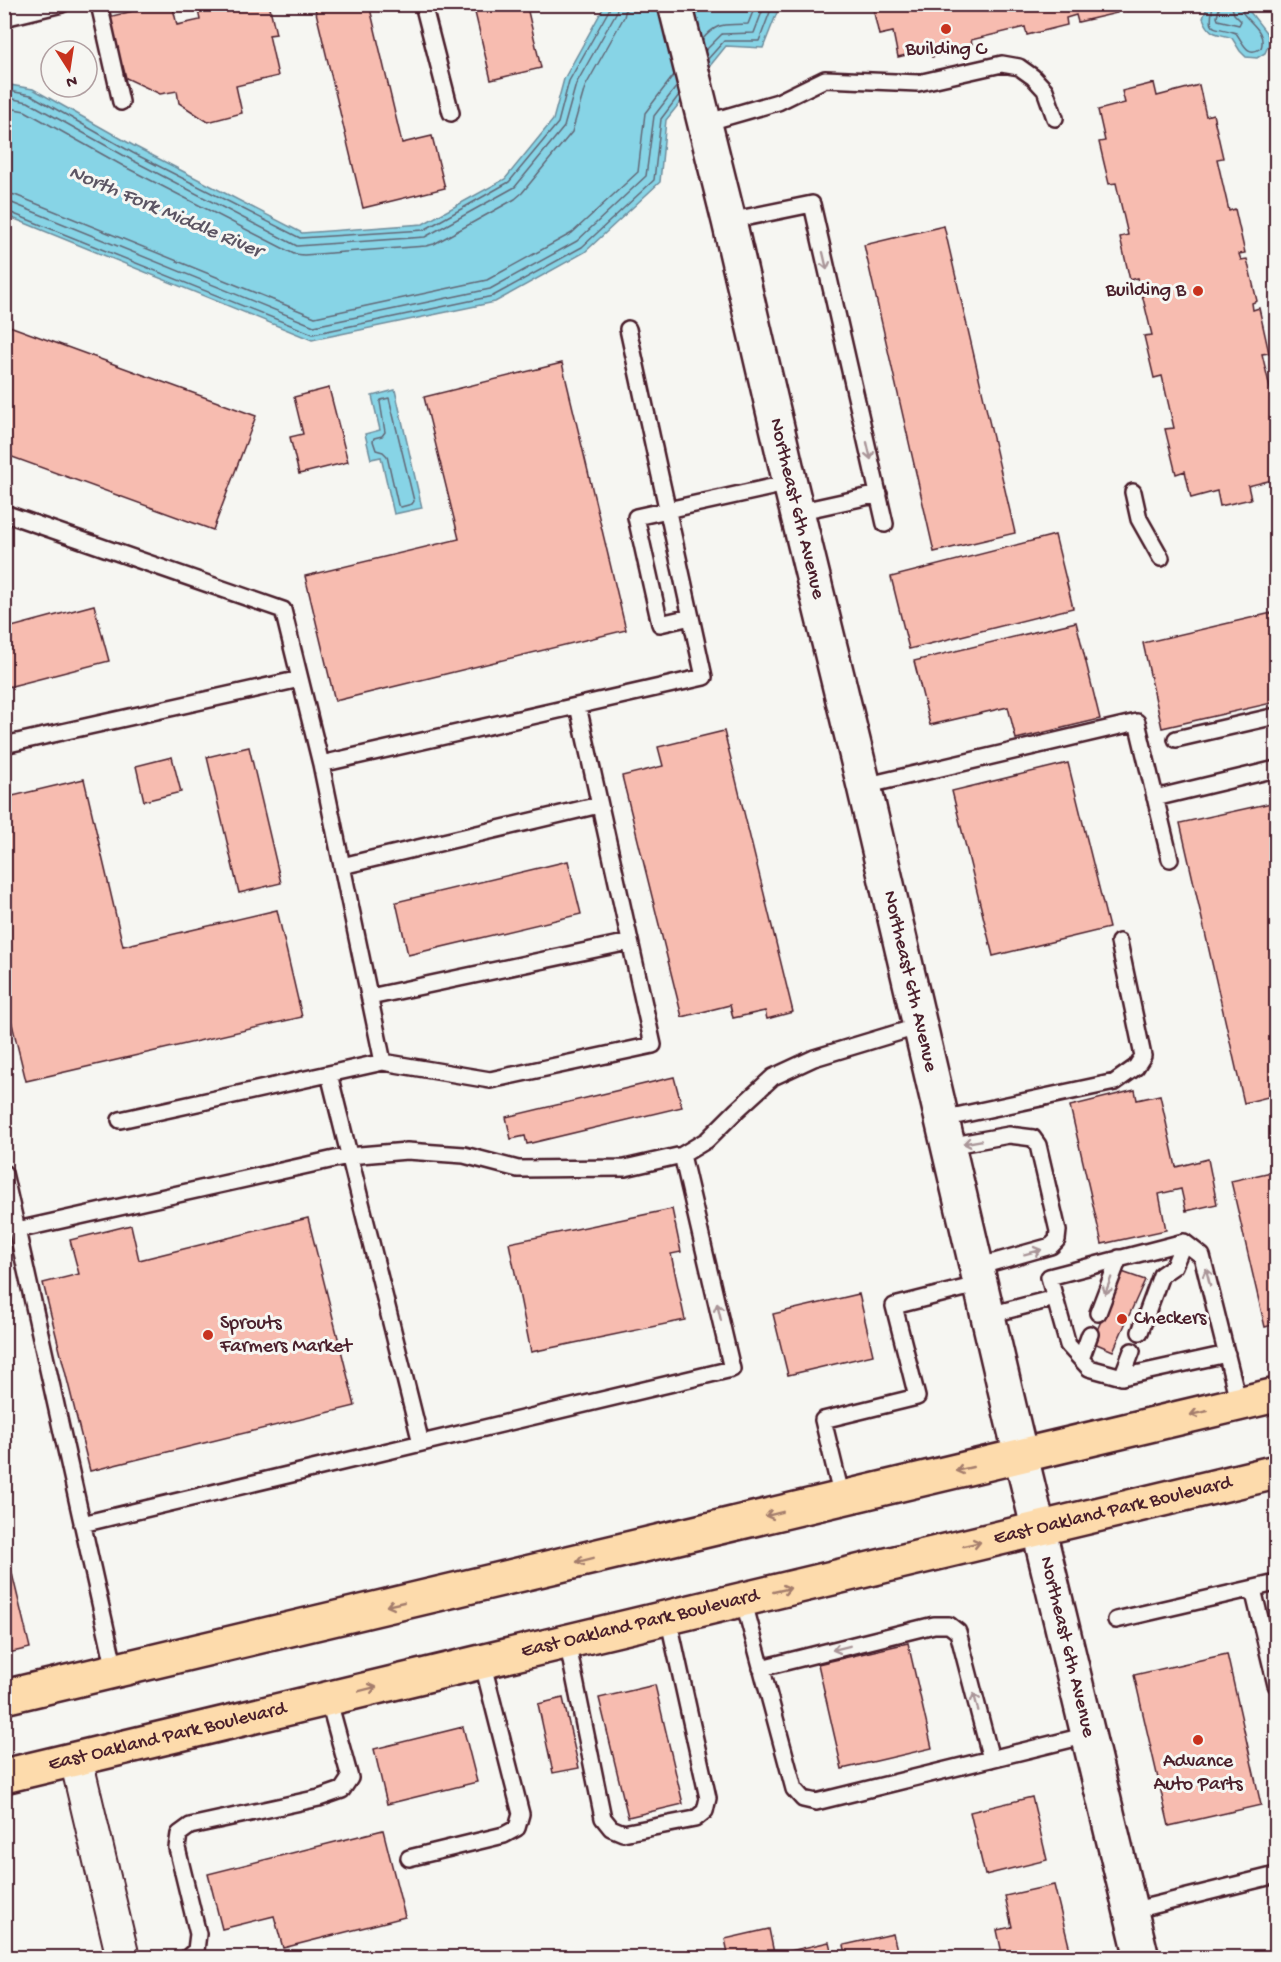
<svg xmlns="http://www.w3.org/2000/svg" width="1281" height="1962" font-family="'Gochi Hand',sans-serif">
  <rect width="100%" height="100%" fill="#f6f6f2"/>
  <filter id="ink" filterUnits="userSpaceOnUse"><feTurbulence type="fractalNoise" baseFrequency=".0167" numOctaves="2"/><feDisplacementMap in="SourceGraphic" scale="12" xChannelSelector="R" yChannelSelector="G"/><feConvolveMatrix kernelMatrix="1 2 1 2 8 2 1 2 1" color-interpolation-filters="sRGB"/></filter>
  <g filter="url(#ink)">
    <!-- water -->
    <path fill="#87d4e6" stroke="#6f8c9b" stroke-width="1.5" d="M605 5H780L763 48 726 46 666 120 660 182 585 252 495 302 312 340 5 215 4 84 33 89 136 147 302 233 423 224 505 179 553 120 564 79Z
      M1208 5H1240L1247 8 1268 35 1269 44 1265 53 1257 58 1246 57 1240 51 1232 38C1216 32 1211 37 1203 18Z
      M395 390 422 508 394 514 381 457 371 459 365 434 380 430 372 396Z"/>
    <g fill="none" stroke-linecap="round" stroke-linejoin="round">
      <!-- shore -->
      <path stroke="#626776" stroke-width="1.5" d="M1213 4C1208 35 1212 24 1236 33 1243 42 1247 58 1261 48 1268 28 1241 20 1239 4
        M1220 4 1217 17 1218 20 1239 25 1241 21 1234 14 1231 4
        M702 40C719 20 725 26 748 24L756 4
        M705 51 722 34 754 33 765 4
        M707 60 724 41H759L773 4
        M4 90 31 95 133 153 300 238 424 230 509 182 558 123 569 81 609 10 610 4
        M4 97 28 102 130 159 297 246 425 237 515 187 564 127 576 84 616 13 618 4
        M4 107 25 111 125 167 294 254 304 255 426 246 434 244 515 199 522 193 572 132 585 87 624 17 627 4
        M4 193 15 195 315 317 487 280 572 233 638 172 645 113 674 75
        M4 202 12 203 314 326 490 289 577 241 646 176 654 116 677 86
        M4 210 313 334 493 296 582 247 654 180 661 119 679 95
        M389 398 414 501 412 504 401 507 398 505 387 456 383 452 376 450 373 441 374 438 382 436 385 432 380 402 381 400Z"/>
    </g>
    <!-- building -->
    <path fill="#f7bcb0" stroke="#4a1f2b" stroke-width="1.5" d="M162 4H172L177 25 200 20 197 4H269L276 34 269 35 278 76 236 86 242 113 208 122 179 103 177 91 160 94 126 78 123 66 116 68 104 18Z
      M314 4H369L402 143 432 136 445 188 363 208Z
      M473 4H537L527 7 541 68 491 80Z
      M872 4H1118L1116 5 1117 13 1078 22 1076 15 1066 18 1067 25 1027 35 1025 27 971 40 973 47 932 57 930 49 898 57 893 32 879 35Z
      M1125 4H1154L1127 11Z
      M1154 83 1157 96 1199 85 1206 116 1213 114 1223 158 1217 159 1229 211 1235 209 1245 253 1239 254 1241 260 1247 259 1257 301 1252 303 1253 310 1259 308 1269 353 1262 354 1274 405 1276 404V479L1248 486 1251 499 1220 506 1217 491 1191 498 1185 471 1176 474 1165 429 1174 428 1162 376 1154 378 1144 336 1152 335 1138 278 1130 280 1120 237 1128 235 1116 183 1109 184 1099 142 1105 141 1098 110 1125 103 1122 91Z
      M944 226 1015 533 934 552 864 245Z
      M4 324 256 416 213 530 4 454Z
      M562 363 626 630 335 701 305 576 459 539 424 397Z
      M329 388 348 462 299 474 290 437 303 434 294 397Z
      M1055 535 1073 608 909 649 891 577Z
      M94 605 109 661 4 688V629Z
      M1276 612V702L1162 728 1143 643Z
      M1076 622 1100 719 1016 739 1008 707 930 725 914 661Z
      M724 731 793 1012 767 1019 765 1011 733 1018 730 1005 682 1017 622 776 663 766 658 747Z
      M249 747 281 883 239 893 207 757Z
      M172 757 181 792 144 801 136 766Z
      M1068 763 1109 928 993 956 952 791Z
      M84 779 123 946 277 910 302 1017 26 1081 4 991V798Z
      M1276 802V1095L1244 1103 1180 823Z
      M568 861 581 914 408 955 396 902Z
      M674 1077 682 1107 527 1144 525 1136 511 1139 506 1117Z
      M1135 1090 1137 1100 1160 1095 1176 1167 1208 1159 1217 1204 1186 1211 1181 1189 1159 1194 1166 1230 1102 1244 1070 1106Z
      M1276 1171V1324L1265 1327 1231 1181Z
      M672 1209 681 1252 671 1254 685 1320 531 1352 509 1243Z
      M308 1218 355 1406 90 1471 43 1283 79 1274 70 1240 131 1225 139 1260Z
      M1122 1272 1145 1280 1113 1351 1092 1342Z
      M859 1294 873 1355 788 1375 773 1314Z
      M4 1540 30 1648 4 1654Z
      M908 1643 932 1748 842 1769 818 1664Z
      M1227 1654 1261 1805 1169 1826 1134 1675Z
      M655 1685 683 1804 628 1817 599 1698Z
      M563 1698 579 1768 553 1773 538 1704Z
      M463 1727 477 1782 387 1804 374 1749Z
      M1032 1797 1047 1860 985 1875 970 1812Z
      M383 1830 405 1917 283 1948 274 1916 222 1929 208 1874Z
      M1054 1885 1070 1950 1039 1958H1003L997 1930 1012 1927 1005 1896Z
      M769 1929 775 1958H729L725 1939Z
      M4 1932H6L12 1958H4Z
      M893 1934 899 1958H847L844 1945Z
      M829 1942 833 1958H791L790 1951Z"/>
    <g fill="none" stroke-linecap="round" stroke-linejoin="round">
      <defs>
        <path id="service" d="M99 4 121 102
          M423 4 451 113
          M4 18 62 4
          M705 123 778 102 825 79 918 83 1002 64 1019 67 1033 77 1045 90 1055 118
          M729 221 812 204 885 524
          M1133 492 1139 519 1161 558
          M797 512 879 494
          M4 513 283 610 321 764 704 677 628 329
          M691 617 660 624 636 517 790 483
          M578 706 653 1045 490 1080 383 1062 342 866 599 805
          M1176 739 1276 716
          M4 745 300 679
          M321 764 342 866
          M864 786 1137 722 1170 859
          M1155 798 1276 769
          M370 997 629 942
          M329 1074 421 1443
          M942 1119 1115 1082 1136 1067 1143 1056 1119 942
          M120 1120 383 1062
          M948 1146 1009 1135 1033 1138 1038 1145 1058 1231 1057 1240 1051 1246 977 1267
          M4 1173 17 1230
          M1184 1242 1049 1277 1068 1345 1089 1368 1122 1377 1227 1354
          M1184 1242 1202 1256 1239 1404
          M1098 1313 1119 1258
          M989 1315 1055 1298
          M1140 1332 1161 1275 1174 1266 1184 1242
          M1081 1359 1090 1334
          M1122 1377 1132 1351
          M842 1498 823 1420 917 1397 894 1306 981 1284
          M82 1524 732 1369 682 1155
          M1253 1589 1276 1685
          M743 1599 794 1789 803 1799 816 1802 1088 1735
          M1116 1620 1276 1583
          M567 1641 603 1818 611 1828 623 1833 695 1819 705 1811 708 1798 668 1617
          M761 1668 934 1625H949L958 1632 991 1759
          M115 1670 17 1230 348 1156 407 1151 464 1155 518 1169 625 1168 682 1155 707 1140 737 1110 773 1077 814 1058 920 1026
          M409 1858 504 1835 517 1828 521 1814 482 1661
          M1131 1911 1276 1875
          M187 1958 196 1950 198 1934 177 1848 179 1834 190 1826 319 1798 342 1790 350 1778 328 1698"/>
        <path id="minor" d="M76 1759 123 1958"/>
        <g id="tertiary">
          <path id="s1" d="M675 4 729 221 790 483 864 786 1012 1419 1142 1958"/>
        </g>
        <g id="primary">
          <path d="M4 1697 1276 1395"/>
          <path id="s2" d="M4 1776 1276 1472"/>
        </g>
      </defs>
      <!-- service casing -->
      <use href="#service" stroke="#4a1f2b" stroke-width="20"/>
      <!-- minor casing -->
      <use href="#minor" stroke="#4a1f2b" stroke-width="36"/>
      <!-- tertiary casing -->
      <use href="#tertiary" stroke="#4a1f2b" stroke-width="38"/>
      <!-- primary casing -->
      <use href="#primary" stroke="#4a1f2b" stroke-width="38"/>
      <!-- service -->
      <use href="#service" stroke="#f6f6f2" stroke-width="15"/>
      <!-- minor -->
      <use href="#minor" stroke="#f6f6f2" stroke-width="32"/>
      <!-- tertiary -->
      <use href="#tertiary" stroke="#f6f6f2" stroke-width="33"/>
      <!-- primary -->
      <use href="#primary" stroke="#fddbac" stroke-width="33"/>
    </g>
    <!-- one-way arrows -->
    <defs><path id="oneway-shaft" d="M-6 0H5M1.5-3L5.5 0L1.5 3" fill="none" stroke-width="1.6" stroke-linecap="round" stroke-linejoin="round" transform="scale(1.5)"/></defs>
    <g stroke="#a99598">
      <use href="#oneway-shaft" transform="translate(825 261) rotate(77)"/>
      <use href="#oneway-shaft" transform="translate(869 451) rotate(77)"/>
      <use href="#oneway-shaft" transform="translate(972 1142) rotate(170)"/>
      <use href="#oneway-shaft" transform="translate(1033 1252) rotate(-15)"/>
      <use href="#oneway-shaft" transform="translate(1208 1277) rotate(-104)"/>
      <use href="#oneway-shaft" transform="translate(1108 1286) rotate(111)"/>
      <use href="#oneway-shaft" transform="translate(719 1312) rotate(-103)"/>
      <use href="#oneway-shaft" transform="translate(841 1648) rotate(166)"/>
      <use href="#oneway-shaft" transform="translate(976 1702) rotate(-105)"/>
    </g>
    <g stroke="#a47d6c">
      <use href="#oneway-shaft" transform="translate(1199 1413) rotate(167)"/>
      <use href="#oneway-shaft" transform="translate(964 1469) rotate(167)"/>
      <use href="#oneway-shaft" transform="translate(774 1514) rotate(166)"/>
      <use href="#oneway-shaft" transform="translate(972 1544) rotate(-13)"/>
      <use href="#oneway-shaft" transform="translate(585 1560) rotate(166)"/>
      <use href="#oneway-shaft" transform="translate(782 1590) rotate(-13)"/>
      <use href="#oneway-shaft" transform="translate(395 1604) rotate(167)"/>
      <use href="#oneway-shaft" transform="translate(368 1689) rotate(-14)"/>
    </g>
  </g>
  <!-- markers -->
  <g fill="#c8321e" stroke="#f6f6f2" stroke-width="2">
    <circle cx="946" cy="29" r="6"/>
    <circle cx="1198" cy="291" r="6"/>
    <circle cx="1122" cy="1319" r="6"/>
    <circle cx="208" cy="1335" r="6"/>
    <circle cx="1198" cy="1740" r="6"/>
  </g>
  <g text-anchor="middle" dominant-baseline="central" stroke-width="6" stroke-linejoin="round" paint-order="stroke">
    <!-- poi labels -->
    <g font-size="20" fill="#4a1f2b" stroke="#f6f6f2">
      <text x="946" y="50">Building C</text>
      <text x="1186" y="291" text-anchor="end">Building B</text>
      <text x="1134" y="1319" text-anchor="start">Checkers</text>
      <text x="220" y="1324" text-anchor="start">Sprouts<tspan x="220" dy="23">Farmers Market</tspan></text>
      <text x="1198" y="1762">Advance<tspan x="1198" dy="23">Auto Parts</tspan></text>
    </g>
    <!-- street labels -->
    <g font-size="20" fill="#4a1f2b" stroke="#f6f6f2">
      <text stroke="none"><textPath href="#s1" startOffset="519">Northeast 6th Avenue</textPath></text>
      <text stroke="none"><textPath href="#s1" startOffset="1005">Northeast 6th Avenue</textPath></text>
      <text stroke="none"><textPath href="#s2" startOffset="1140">East Oakland Park Boulevard</textPath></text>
      <text stroke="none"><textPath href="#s2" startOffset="654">East Oakland Park Boulevard</textPath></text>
      <text stroke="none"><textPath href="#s1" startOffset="1689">Northeast 6th Avenue</textPath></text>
      <text stroke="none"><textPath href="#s2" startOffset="168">East Oakland Park Boulevard</textPath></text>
    </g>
    <!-- water labels -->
    <g font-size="21" font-style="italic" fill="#5c5563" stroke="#f6f6f2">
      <text transform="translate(165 213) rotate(23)">North Fork Middle River</text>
    </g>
  </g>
  <!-- margin -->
  <rect width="1281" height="1962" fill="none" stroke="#f6f6f2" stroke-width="24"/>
  <rect x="12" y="12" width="1257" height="1938" fill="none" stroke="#4a1f2b" stroke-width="2" filter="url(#ink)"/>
  <!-- north arrow -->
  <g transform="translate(69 69) rotate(168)"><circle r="28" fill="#f6f6f2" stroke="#b1a0a2" stroke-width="1.5"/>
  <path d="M0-4.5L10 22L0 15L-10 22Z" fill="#c8321e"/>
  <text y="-9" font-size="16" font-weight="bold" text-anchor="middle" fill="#4a1f2b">N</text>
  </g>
</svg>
